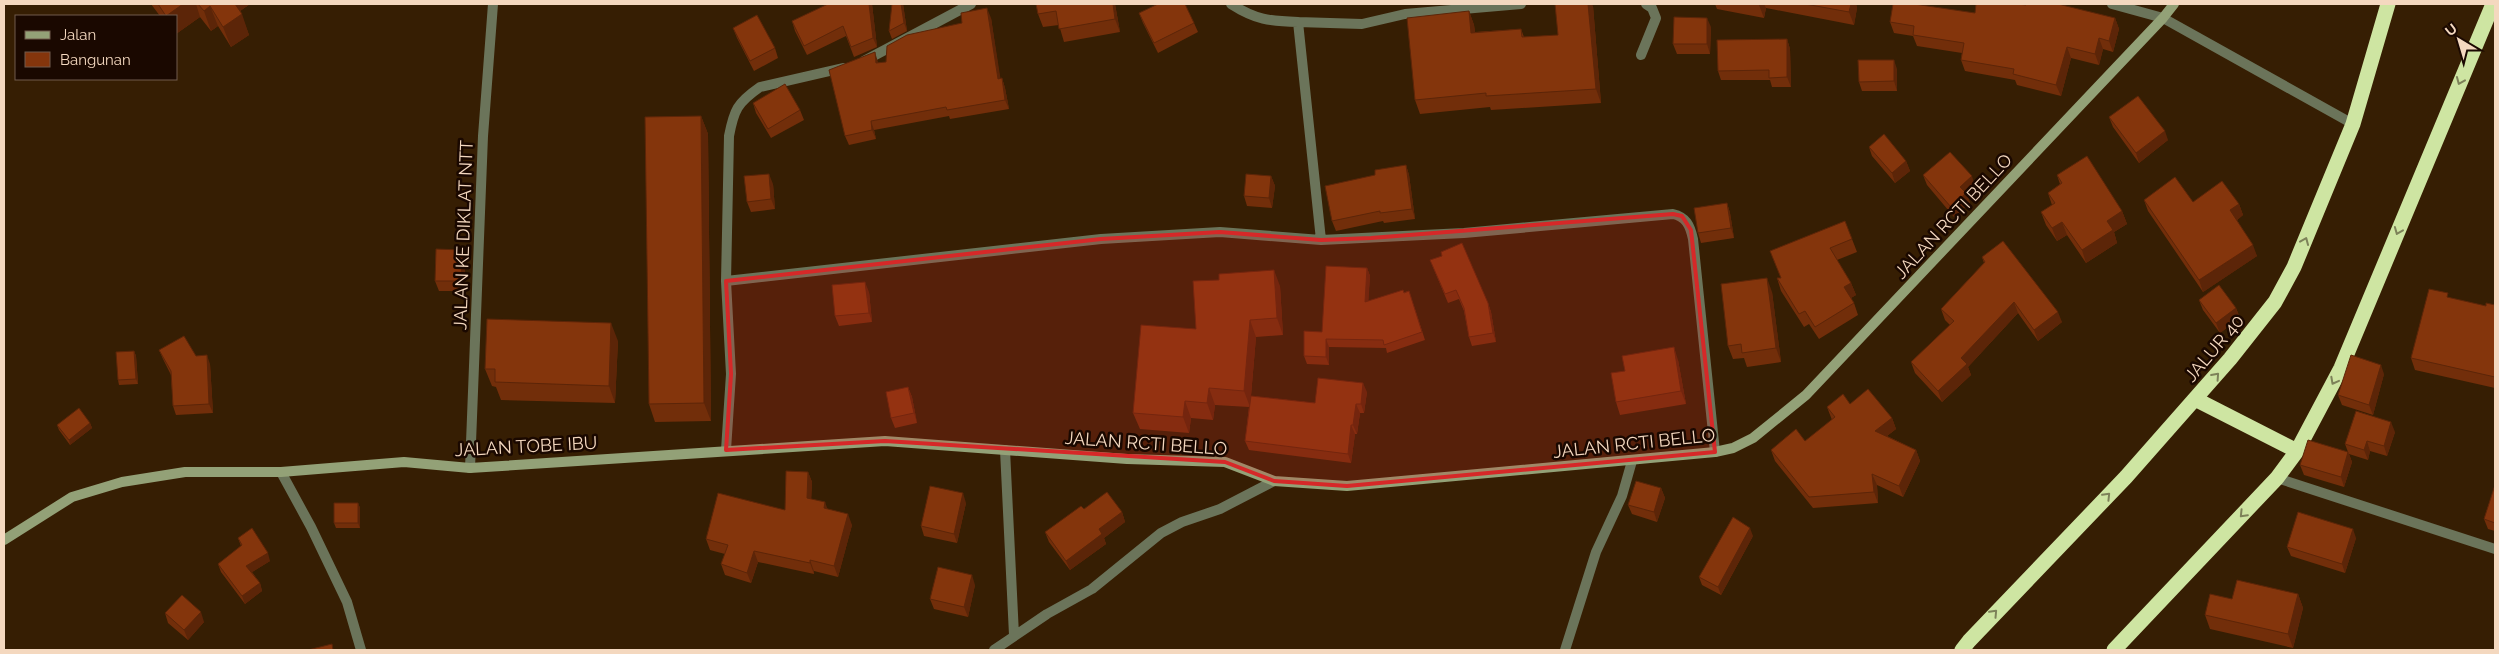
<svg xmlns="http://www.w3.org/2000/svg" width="2499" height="654" font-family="Raleway,sans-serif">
  <rect width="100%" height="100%" fill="#361e03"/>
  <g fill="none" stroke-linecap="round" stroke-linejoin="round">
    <!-- street -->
    <path stroke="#6b745a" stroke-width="10" d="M1231 4C1256 20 1269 21 1298 22L1321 240 1464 233 1673 214C1686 217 1690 225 1693 239L1715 452
      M2112 4 2163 18 2353 124
      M1298 22 1362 24 1405 14 1521 4
      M1641 55 1656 18 1652 8 1646 4
      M864 61 971 4
      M726 281 1101 239 1220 232 1321 240
      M726 450 731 374 726 281 729 136C734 110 737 103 760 87L843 68
      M1005 450 1014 635
      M470 468 483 136 493 4
      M281 472 311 527 347 602 361 650
      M2277 478 2495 549
      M994 650 1047 614 1092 589 1161 533 1182 522 1220 509 1274 481
      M1565 650 1596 552 1622 496 1632 461"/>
    <!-- secondary -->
    <path stroke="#93a177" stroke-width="10" d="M4 540 72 497 122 482 185 472H281L404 462 470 468 885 441 1127 459 1225 462 1274 481 1347 486 1715 452 1733 448 1753 438 1806 395 2163 18 2174 4"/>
    <!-- highway -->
    <path stroke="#cee5a2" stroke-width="15" d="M2195 399 2297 451
      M1962 650 1969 641 2126 477 2230 359 2275 302 2294 267 2353 124 2388 4
      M2114 650 2277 478 2297 451 2341 368 2493 4"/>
  </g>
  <!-- wall -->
  <path fill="#722e0a" d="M151 4H250L240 11 249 35 231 47 218 26 211 31 200 17 176 34V16H160Z
    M872 4 877 47 854 57 846 36 807 55 795 31 792 21Z
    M903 4 907 31 892 39 889 31Z
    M1036 4H1115L1120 32 1064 42 1059 25 1043 27 1038 14Z
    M1715 4H1856L1857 8 1854 25 1766 8 1764 18 1717 9Z
    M1593 6 1601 103 1491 110 1490 107 1420 114 1415 100 1469 11 1474 25 1475 32 1521 29 1524 37 1558 35Z
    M1139 13 1194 23 1198 32 1158 53 1143 23Z
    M1975 13 2115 18 2119 29 2113 52 2103 49 2099 65 2071 58 2061 96 2017 85 2015 80 1965 71 1961 60 1962 53 1917 46 1913 36 1894 33 1890 22Z
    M991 18 1000 79 1002 78 1005 88 1009 109 950 119 949 116 874 130 876 139 849 145 845 136 878 63 886 62Z
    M1711 27 1710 54H1677L1673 44Z
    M733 28 775 48 778 58 754 71 737 38Z
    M1787 39 1790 49 1791 87H1772L1770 80H1721L1718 71Z
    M1897 69V91H1862L1859 82Z
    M753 103 800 110 804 120 771 138 756 113Z
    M701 116 708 134 711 421 655 422 649 404Z
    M2109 117 2168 140 2139 163 2113 127Z
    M1869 147 1906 161 1910 171 1895 183 1872 156Z
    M1406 165 1409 175 1415 219 1384 223 1383 221 1336 231 1332 221 1375 175Z
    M1923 175 1975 186 1967 194 1970 203 1954 217 1927 185Z
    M2057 175 2122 211 2127 224 2114 232 2117 243 2086 263 2067 235 2057 241 2046 225 2041 212 2052 205 2048 193 2060 184Z
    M1271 176 1275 186 1272 208 1247 206 1244 196Z
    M773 184 775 209 751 212 747 202Z
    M2144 200 2239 204 2243 215 2237 220 2257 256 2203 292 2148 211Z
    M1727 203 1730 213 1734 238 1701 243 1698 233Z
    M1852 239 1857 252 1837 260 1851 283 1856 295 1851 298 1854 303 1858 315 1819 339 1809 324 1804 327 1781 291 1777 278H1781L1770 251Z
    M1982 257 2062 322 2038 341 2018 313 1968 367 1971 375 1942 402 1915 373 1911 362 1950 325 1945 320 1941 309 1984 263Z
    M465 260V291H439L435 281Z
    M1430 260 1488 303 1491 312 1496 342 1472 346 1469 337 1464 311 1459 299 1448 303Z
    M1367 268 1370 276 1368 301 1409 291 1425 340 1387 353 1386 348 1329 347V365L1307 364 1304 356 1322 332Z
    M1280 286 1283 335 1256 337 1251 396 1315 403 1367 392 1364 413H1360L1357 434H1355L1351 463 1249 450 1245 441 1249 407 1215 405 1213 420 1191 418 1189 433 1140 429 1133 413 1196 329Z
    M869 292 872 322 839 326 835 316Z
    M1772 292 1781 362 1747 367 1744 358 1733 359 1728 346Z
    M2450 298 2486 306 2495 305V388L2415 370 2411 358Z
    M2199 300 2236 308 2240 318 2220 333 2203 310Z
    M618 341 615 403 501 400 496 387 492 386 485 369Z
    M159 350 196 356 210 364 213 413 176 415 173 406 171 375 163 359Z
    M134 351 136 356 138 384 119 385 118 380Z
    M1678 360 1686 404 1620 415 1616 402Z
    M2384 374 2373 415 2342 405 2338 395Z
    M908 387 912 397 917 423 895 428 891 418Z
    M1850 404 1892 418 1896 429 1887 436 1916 450 1920 461 1903 497 1877 485 1878 503 1813 508 1775 461 1771 450 1805 441 1832 420 1827 407Z
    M90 423 92 428 70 445 59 430 57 425Z
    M2395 432 2387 456 2370 451 2368 460 2349 454 2352 462 2344 487 2304 475 2300 465 2348 452 2345 444Z
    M808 472 812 482 811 499 852 525 838 577 814 571V574L758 562 751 583 725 575 721 564 725 554 710 550 706 539 785 510Z
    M2495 485V531L2488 529 2484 519Z
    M1661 488 1665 498 1657 522 1632 514 1628 505Z
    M358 503 360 508V528H336L334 523Z
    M966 503 957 543 924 536 921 526Z
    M1084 509 1122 512 1125 522 1104 538 1106 544 1070 570 1049 542 1045 532Z
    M1753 536 1721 595 1702 585 1699 577Z
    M238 538 270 561 252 572 260 583 262 591 245 604 221 572 218 564 241 546Z
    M2356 538 2345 573 2291 556 2287 547Z
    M975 585 968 617 934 609 930 599Z
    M2298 594 2303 608 2293 648 2210 629 2205 615 2232 599Z
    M165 613 204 622 188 640 168 623Z"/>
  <!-- shaded-wall -->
  <path fill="#5c2508" d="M183 4H196L200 17 176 34V16H166Z
    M232 4H250L236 14Z
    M869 4H872L877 47 873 38Z
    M901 4H903L907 31 904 23Z
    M1113 4H1115L1120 32 1115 19Z
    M1588 4H1592L1593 6 1601 103 1596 89Z
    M1760 4H1764L1766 8 1764 18 1759 5Z
    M1851 4H1856L1857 8 1854 25 1849 12Z
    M210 6 218 26 211 31 204 11Z
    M987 8 991 18 1002 88 998 79Z
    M1469 11 1474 25 1477 47 1471 33Z
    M242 14 249 35 231 47 223 27Z
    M1707 18 1711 27 1710 54 1707 44Z
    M2115 18 2119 29 2113 52 2109 41Z
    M2099 38 2103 49 2099 65 2095 54Z
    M1787 39 1790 49 1791 87 1787 77Z
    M2067 47 2071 58 2061 96 2056 85Z
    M875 52 878 62 879 72 876 63Z
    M1894 60 1897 69V91L1894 81Z
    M1002 78 1005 88 1009 109 1005 100Z
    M701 116 708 134 711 421 704 403Z
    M871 121 874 130 876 139 872 130Z
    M2165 131 2168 140 2139 163 2136 153Z
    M1906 161 1910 171 1895 183 1892 173Z
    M1406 165 1409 175 1415 219 1412 209Z
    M769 174 773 184 775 209 771 199Z
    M1271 176 1275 186 1272 208 1269 198Z
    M1972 176 1975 186 1967 194 1970 203 1954 217 1951 207 1960 187Z
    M1727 203 1730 213 1734 238 1731 228Z
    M2239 204 2243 215 2235 222 2230 210Z
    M2122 211 2127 224 2114 232 2117 243 2086 263 2082 250 2107 221Z
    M2062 222 2067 235 2057 241 2052 228Z
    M2253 245 2257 256 2203 292 2199 280Z
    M462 250 465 260V291L461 281Z
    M1367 268 1370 276 1368 310 1365 302Z
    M1274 270 1280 286 1283 335 1277 318Z
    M1767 278 1772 292 1781 362 1776 348Z
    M865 282 869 292 872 322 869 313Z
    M1851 283 1856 295 1849 299 1844 287Z
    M2014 302 2018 313 1968 367 1971 375 1942 402 1938 391 1961 358Z
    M1488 303 1491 312 1496 342 1493 333Z
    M2236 308 2240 318 2220 333 2216 323Z
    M2058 312 2062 322 2038 341 2034 330Z
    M1250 320 1256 337 1250 407 1244 391Z
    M611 323 618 341 615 403 609 386Z
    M1326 339 1329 347V365L1326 357Z
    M1674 347 1678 360 1686 404 1681 391Z
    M134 351 136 356 138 384 136 379Z
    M207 355 210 364 213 413 209 404Z
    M2381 365 2384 374 2373 415 2369 405Z
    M1363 383 1367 392 1364 413 1361 404Z
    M908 387 912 397 917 423 914 413Z
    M1209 388 1215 405 1213 420 1207 403Z
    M1185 401 1191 418 1189 433 1183 417Z
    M1356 404 1360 413 1357 434 1353 425Z
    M1892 418 1896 429 1879 442 1875 431Z
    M2391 422 2395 432 2387 456 2384 446Z
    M90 423 92 428 70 445 69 440Z
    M1351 425 1355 434 1351 463 1348 454Z
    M2367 441 2370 451 2368 460 2364 450Z
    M1916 450 1920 461 1903 497 1899 486Z
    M2348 452 2352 462 2344 487 2341 477Z
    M808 472 812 482 811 509 807 498Z
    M1872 474 1877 485 1878 503 1874 492Z
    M1661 488 1665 498 1657 522 1654 512Z
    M963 493 966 503 957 543 954 534Z
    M825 502 829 513 824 508Z
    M358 503 360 508V528L358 523Z
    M1122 512 1125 522 1104 538 1106 544 1070 570 1066 561 1099 529Z
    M848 514 852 525 838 577 834 566Z
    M1750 528 1753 536 1721 595 1718 587Z
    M2353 529 2356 538 2345 573 2342 564Z
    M754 551 758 562 751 583 747 573Z
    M268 553 270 561 249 574 246 566Z
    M810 560 814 571V574L810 563Z
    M972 575 975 585 968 617 964 607Z
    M260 583 262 591 245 604 242 596Z
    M2298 594 2303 608 2293 648 2288 634Z
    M201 612 204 622 188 640 184 630Z"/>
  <!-- building -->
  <path fill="#84350c" stroke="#5c2508" d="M158 4H183L166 16Z
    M198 4H235L242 14 223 27 210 6 204 11Z
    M828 4H869L873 38 851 47 843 26 804 46 792 21Z
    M892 4H901L904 23 889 31Z
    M1036 4H1113L1115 19 1059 29 1056 11 1038 14Z
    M1158 4H1185L1194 23 1154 43 1139 13Z
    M1555 4H1588L1596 89 1486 96V93L1415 100 1407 18 1469 11 1471 33 1521 29 1522 37 1558 35Z
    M1805 4H1851L1849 12Z
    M1893 4H1914L1975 13 1976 4H2018L2026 5V4H2058L2115 18 2109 41 2099 38 2095 54 2067 47 2056 85 2013 74 2014 69 1961 60 1964 43 1913 35 1914 26 1890 22Z
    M987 8 998 79 1002 78 1005 100 947 110 946 107 871 121 872 130 845 136 829 70 875 52 876 63 886 62 887 46 907 35 962 23 961 13Z
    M757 15 775 48 750 61 733 28Z
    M1674 17 1707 18V44H1673Z
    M1787 39V77L1769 78V70L1718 71 1717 40Z
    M1858 60H1894V81L1859 82Z
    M785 84 800 110 768 129 753 103Z
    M2138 96 2165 131 2136 153 2109 117Z
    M701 116 704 403 649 404 645 117Z
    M1884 134 1906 161 1892 173 1869 147Z
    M1950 152 1972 176 1960 187 1966 193 1951 207 1923 175Z
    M2087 156 2122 211 2107 221 2113 230 2082 250 2062 222 2052 228 2041 212 2055 203 2048 193 2062 183 2057 175Z
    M1406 165 1412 209 1380 213V211L1332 221 1325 186 1375 175V170Z
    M769 174 771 199 747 202 744 176Z
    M1246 174 1271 176 1269 198 1244 196Z
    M2175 177 2193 202 2222 181 2239 204 2230 210 2253 245 2199 280 2144 200Z
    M1727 203 1731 228 1698 233 1694 208Z
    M1845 221 1852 239 1830 248 1851 283 1844 287 1854 303 1815 327 1805 311 1799 314 1777 278H1781L1770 251Z
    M2003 241 2058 312 2034 330 2014 302 1961 358 1967 364 1938 391 1911 362 1954 321 1941 309 1985 262 1982 257Z
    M1462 243 1488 303 1493 333 1469 337 1464 308 1456 290 1445 294 1430 260 1442 256 1441 252Z
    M436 249 462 250 461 281H435Z
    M1326 266 1367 268 1365 302 1403 290 1404 293 1409 291 1422 332 1384 345 1383 340 1326 339V357L1304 356V331L1322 332Z
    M1274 270 1277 318 1250 320 1244 391 1209 388 1207 403 1185 401 1183 417 1133 413 1141 325 1196 329 1193 281 1219 280V274Z
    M1767 278 1776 348 1742 353 1741 344 1728 346 1721 284Z
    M865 282 869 313 835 316 832 285Z
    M2219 285 2236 308 2216 323 2199 300Z
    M2429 289 2448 293 2447 297 2486 306V303L2495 305V377L2411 358Z
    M487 319 611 323 609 386 495 382V369H485Z
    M184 336 196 356 207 355 209 404 173 406 171 371 159 350Z
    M1674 347 1681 391 1616 402 1611 373 1625 371 1622 356Z
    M134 351 136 379 118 380 116 352Z
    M2351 355 2381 365 2369 405 2338 395Z
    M1318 378 1363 383 1361 404H1356L1353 425H1351L1348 454 1245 441 1251 396 1315 403Z
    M908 387 914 413 891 418 886 392Z
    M1868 389 1892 418 1875 431 1916 450 1899 486 1872 474 1874 492 1809 497 1771 450 1796 429 1805 441 1835 417 1827 407 1843 394 1850 404Z
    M79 408 90 423 69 440 57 425Z
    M2356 411 2391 422 2384 446 2367 441 2364 450 2345 444Z
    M2308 440 2348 452 2341 477 2300 465Z
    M786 471 808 472 807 498 825 502 824 508 848 514 834 566 810 560V563L754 551 747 573 721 564 728 545 706 539 718 493 785 510Z
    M1636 481 1661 488 1654 512 1628 505Z
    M2495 485V523L2484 519Z
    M930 486 963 493 954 534 921 526Z
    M1107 492 1122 512 1099 529 1102 534 1066 561 1045 532 1081 506 1084 509Z
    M334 503H358V523H334Z
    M2298 512 2353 529 2342 564 2287 547Z
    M1733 517 1750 528 1718 587 1699 577Z
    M252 528 268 553 246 566 260 583 242 596 218 564 242 545 238 538Z
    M938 567 972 575 964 607 930 599Z
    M2237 580 2298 594 2288 634 2205 615 2210 594 2232 599Z
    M182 595 201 612 184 630 165 613Z
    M332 644 333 650H308Z"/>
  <!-- one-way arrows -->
  <defs><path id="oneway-chevron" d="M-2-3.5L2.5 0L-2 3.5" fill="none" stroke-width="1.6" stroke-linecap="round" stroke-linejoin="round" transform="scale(1.25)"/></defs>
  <g stroke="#7d8259">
    <use href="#oneway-chevron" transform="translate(2460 81) rotate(113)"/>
    <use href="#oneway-chevron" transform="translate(2398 231) rotate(112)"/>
    <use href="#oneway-chevron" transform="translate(2305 241) rotate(-67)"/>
    <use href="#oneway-chevron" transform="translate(2216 376) rotate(-48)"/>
    <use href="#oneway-chevron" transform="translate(2334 381) rotate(118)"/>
    <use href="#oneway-chevron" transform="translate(2107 496) rotate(-46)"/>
    <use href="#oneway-chevron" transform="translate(2243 514) rotate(134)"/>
    <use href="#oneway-chevron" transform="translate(1994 613) rotate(-47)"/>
  </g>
  <!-- marked area -->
  <path fill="#d62828" fill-opacity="0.2" stroke="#d62828" stroke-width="4" stroke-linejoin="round" d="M1673 214 1682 216 1691 230 1715 452 1347 486 1274 481 1225 462 885 441 726 450 731 374 726 281 1101 239 1220 232 1321 240 1371 238Z"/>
  <g text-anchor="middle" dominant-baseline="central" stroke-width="5" stroke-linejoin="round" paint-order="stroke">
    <!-- street labels -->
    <g font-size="18" fill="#f4d8bf" stroke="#1a0800">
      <text transform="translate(1953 216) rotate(-47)">JALAN RCTI BELLO</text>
      <text transform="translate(463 235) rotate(-88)">JALAN KE DIKLAT NTT</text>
      <text transform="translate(2214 348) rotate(-50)">JALUR 40</text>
      <text transform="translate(1146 443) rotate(4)">JALAN RCTI BELLO</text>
      <text transform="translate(1634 443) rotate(-6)">JALAN RCTI BELLO</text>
      <text transform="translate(526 446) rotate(-3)">JALAN TOBE IBU</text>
    </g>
  </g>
  <!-- border -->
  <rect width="2499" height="654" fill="none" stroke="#f4d8bf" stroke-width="10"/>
  <!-- legend -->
  <rect x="15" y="15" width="162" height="65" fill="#1a0800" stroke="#715b4c"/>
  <rect x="25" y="31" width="25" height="8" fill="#93a177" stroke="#715b4c"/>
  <text x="60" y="40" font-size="15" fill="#f4d8bf">Jalan</text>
  <rect x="25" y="52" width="25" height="15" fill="#84350c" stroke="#715b4c"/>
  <text x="60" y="65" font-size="15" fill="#f4d8bf">Bangunan</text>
  <!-- north arrow -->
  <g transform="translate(2459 40) rotate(322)" stroke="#1a0800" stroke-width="4" paint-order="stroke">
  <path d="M0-4L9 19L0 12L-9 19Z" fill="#f4d8bf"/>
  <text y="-8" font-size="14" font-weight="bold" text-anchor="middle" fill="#f4d8bf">U</text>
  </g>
</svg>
